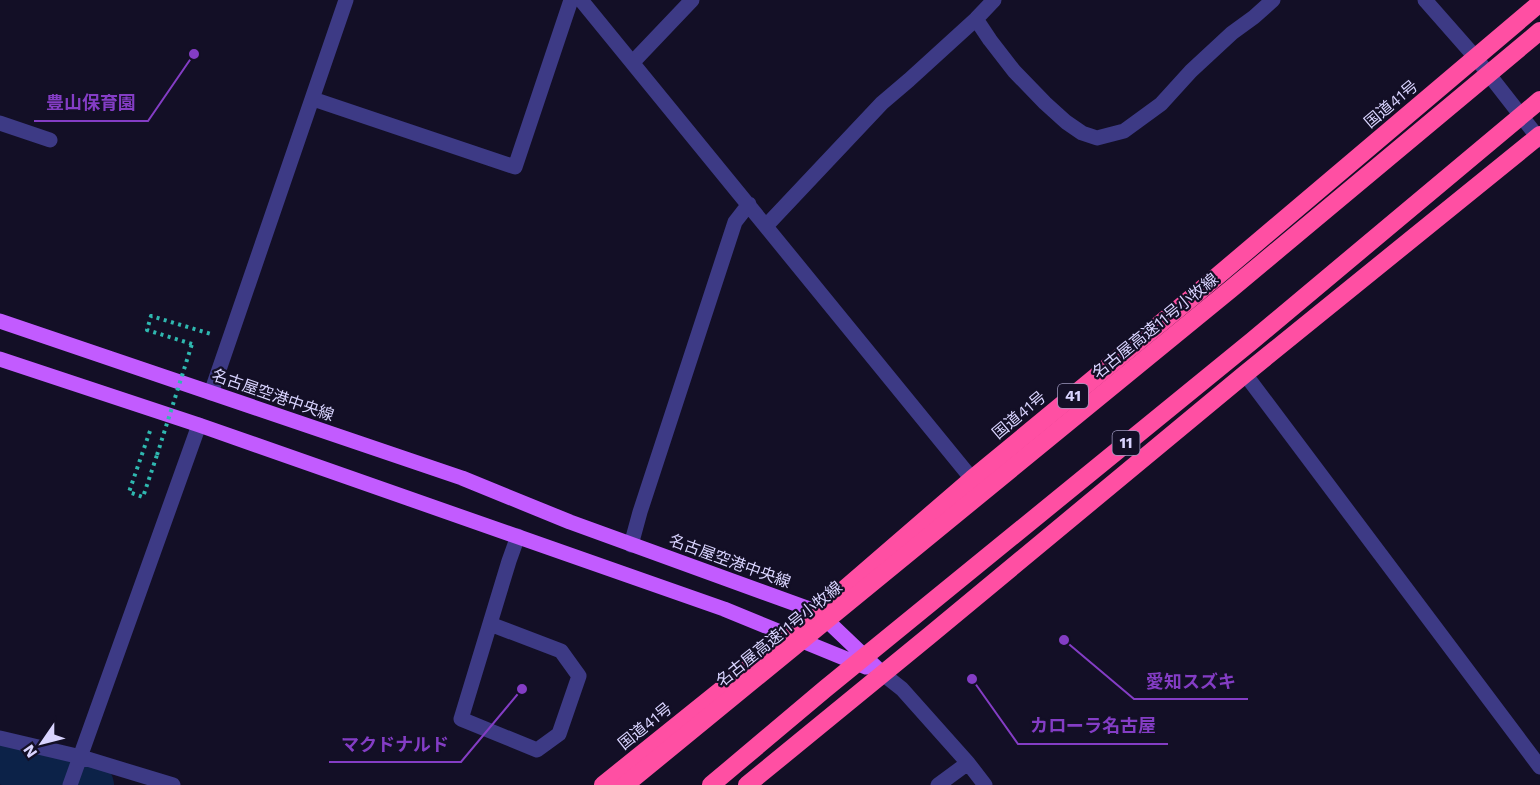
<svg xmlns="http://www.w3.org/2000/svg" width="1540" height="785" font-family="'Work Sans','Noto Sans JP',sans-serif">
  <rect width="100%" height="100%" fill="#130f26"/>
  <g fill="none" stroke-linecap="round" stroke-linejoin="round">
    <!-- river -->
    <path stroke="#0c2248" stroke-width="46" d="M0 761 52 773 91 785"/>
    <!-- path -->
    <path stroke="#2fb8b0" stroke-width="4" stroke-dasharray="3 4.5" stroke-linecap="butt" d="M192 344 147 330 151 316 211 334
      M150 431 129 492 143 497 157 455"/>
    <!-- minor -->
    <path stroke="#3d3a85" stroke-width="15" d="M581 0 972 479
      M1425 0 1476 58 1540 140
      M976 19 990 40 1014 71 1045 103 1066 122 1082 133 1097 138 1124 131 1161 104 1191 71 1232 33 1254 17 1273 0
      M633 62 692 0
      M313 99 515 167 571 0
      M0 123 50 140
      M766 226 882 103 909 80 976 19 994 0
      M1245 374 1540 767
      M211 393 346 0
      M631 545 640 512 735 222 749 204
      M490 624 561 651 579 676 559 734 537 750 461 719 509 561 518 536
      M883 674 902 689 968 763 985 785
      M0 738 81 757 173 785
      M70 785 199 425
      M938 785 968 763"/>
    <!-- major -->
    <path stroke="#c25bff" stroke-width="15" d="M0 321 462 478 570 522 818 612 883 674
      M0 359 199 425 724 609 866 667"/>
    <!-- highway -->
    <path stroke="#ff4fa3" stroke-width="18" d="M603 785 818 612 972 479 1195 295 1540 3
      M747 785 929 636 1245 374 1540 135"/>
    <!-- path-bridge -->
    <path stroke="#2fb8b0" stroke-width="4" stroke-dasharray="3 4.5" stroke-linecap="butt" d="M157 455 192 344"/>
    <!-- highway-bridge -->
    <path stroke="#ff4fa3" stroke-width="18" d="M625 785 1231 289 1540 31
      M711 785 825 689 1252 341 1540 100"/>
  </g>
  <g text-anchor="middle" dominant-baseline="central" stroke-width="4.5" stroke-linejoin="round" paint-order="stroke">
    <!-- shield labels -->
    <g fill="#130f26" stroke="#9e99be" stroke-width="1.5">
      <rect x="1058" y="384" width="30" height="24" rx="4.5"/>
      <rect x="1112.5" y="431" width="27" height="24" rx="4.5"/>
    </g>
    <g font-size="15" font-weight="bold" fill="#d9d4ff">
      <text x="1073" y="396">41</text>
      <text x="1126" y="443">11</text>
    </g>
    <!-- street labels -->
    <g font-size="16" fill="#d9d4ff" stroke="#130f26">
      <text transform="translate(1391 104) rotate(-40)">国道41号</text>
      <text transform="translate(1155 326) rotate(-39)">名古屋高速11号小牧線</text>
      <text transform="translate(273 395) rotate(19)">名古屋空港中央線</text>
      <text transform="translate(1019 415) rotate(-40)">国道41号</text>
      <text transform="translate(730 561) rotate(20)">名古屋空港中央線</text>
      <text transform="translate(779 634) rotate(-39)">名古屋高速11号小牧線</text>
      <text transform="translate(645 726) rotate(-39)">国道41号</text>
    </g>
  </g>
  <!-- callouts -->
  <path fill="none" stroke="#843dc5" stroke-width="2" d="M194 54L148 121H34M1064 640L1134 699H1248M972 679L1018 744H1168M522 689L461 762H329"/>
  <g fill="#843dc5" stroke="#130f26" stroke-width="2">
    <circle cx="194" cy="54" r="6"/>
    <circle cx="1064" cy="640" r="6"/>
    <circle cx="972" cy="679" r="6"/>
    <circle cx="522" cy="689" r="6"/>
  </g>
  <g font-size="18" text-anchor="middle" font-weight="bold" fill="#843dc5" stroke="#130f26" stroke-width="4.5" stroke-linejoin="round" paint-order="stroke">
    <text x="91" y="109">豊山保育園</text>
    <text x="1191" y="688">愛知スズキ</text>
    <text x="1093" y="732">カローラ名古屋</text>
    <text x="395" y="751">マクドナルド</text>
  </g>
  <!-- north arrow -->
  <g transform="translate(42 743) rotate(235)" stroke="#130f26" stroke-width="4.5" paint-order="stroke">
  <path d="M0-4.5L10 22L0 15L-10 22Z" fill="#d9d4ff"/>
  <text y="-9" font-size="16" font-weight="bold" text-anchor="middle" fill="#d9d4ff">N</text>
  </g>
</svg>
